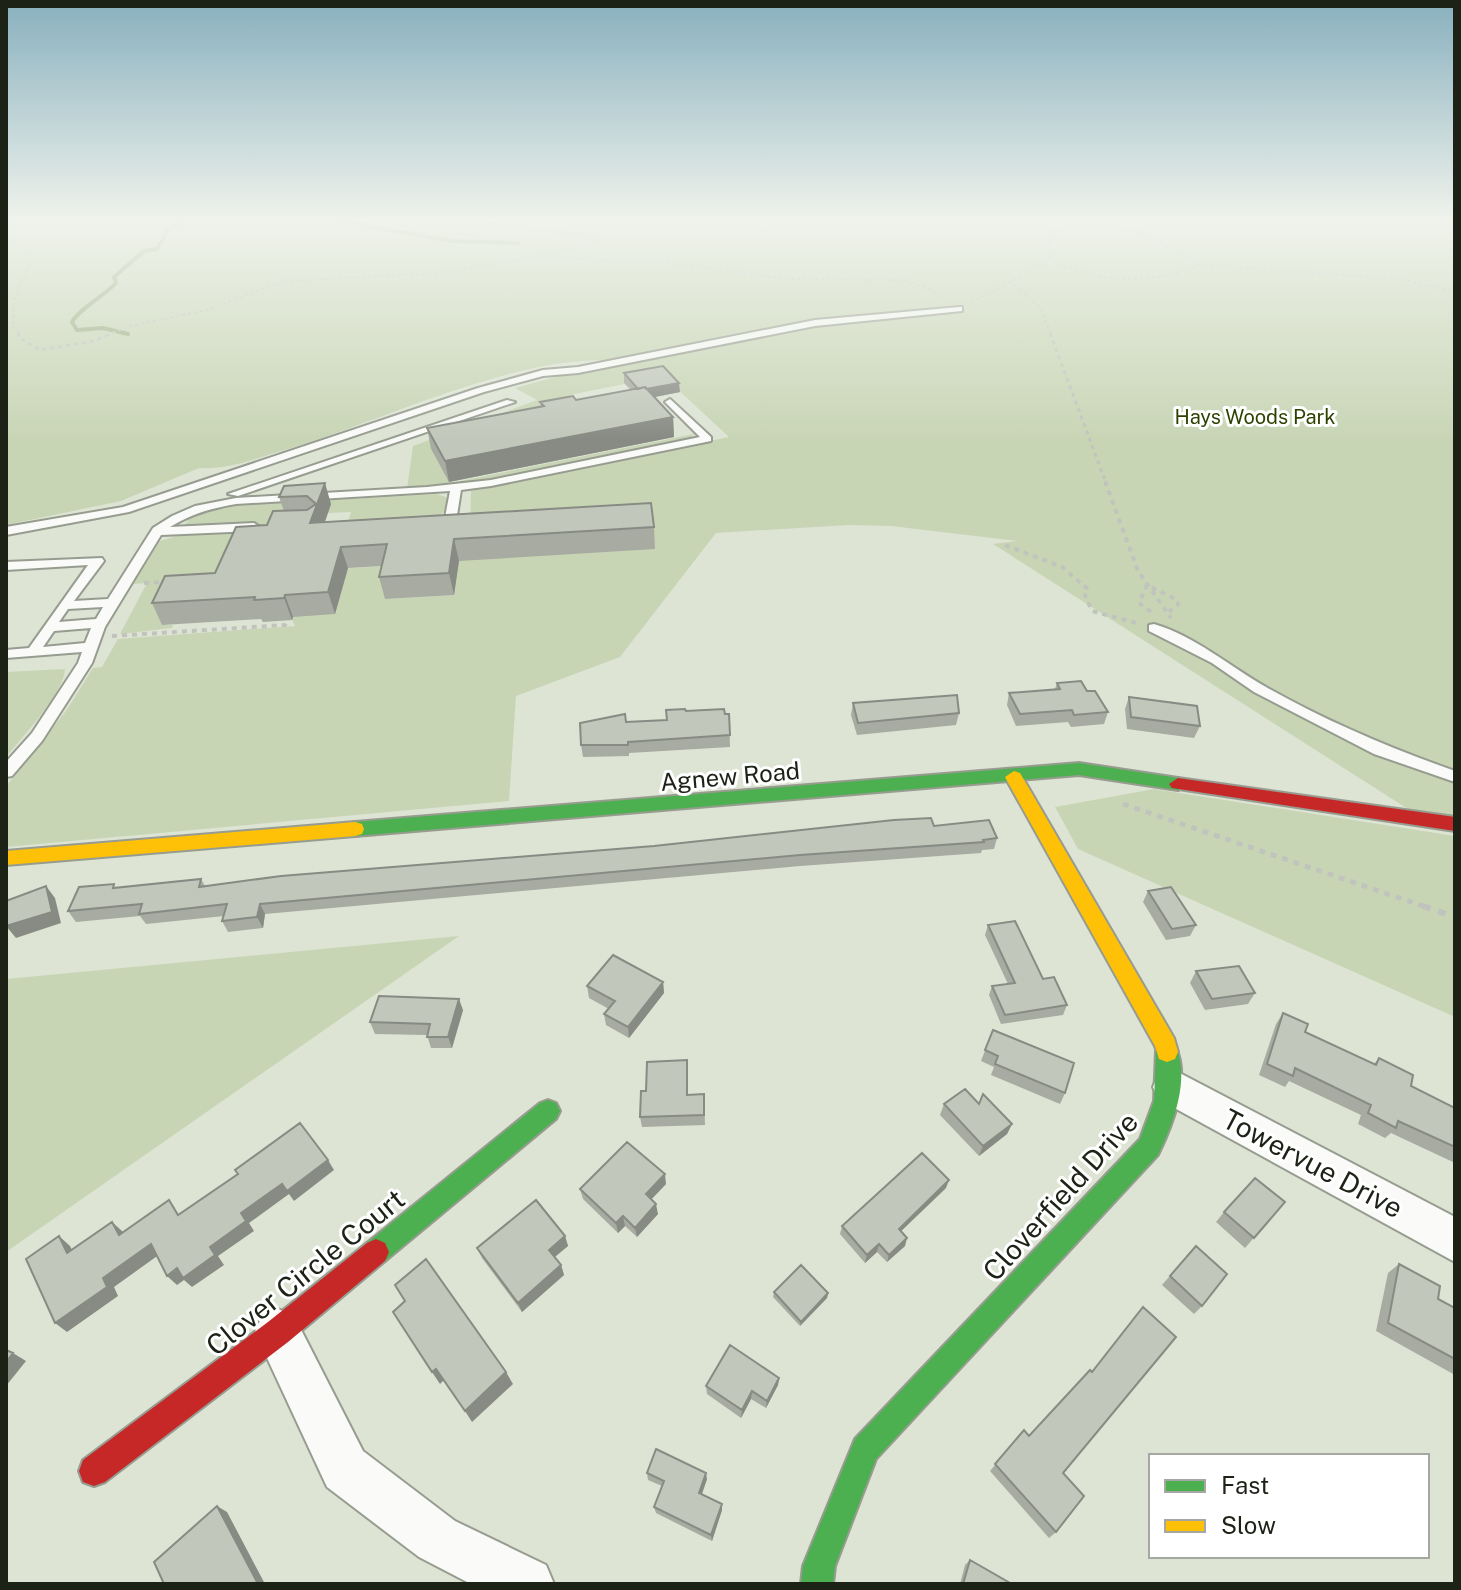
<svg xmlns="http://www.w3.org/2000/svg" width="1461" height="1590" font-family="'Public Sans',sans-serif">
  <rect width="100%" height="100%" fill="#dde4d4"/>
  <!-- green -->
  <path fill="#c8d5b5" d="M6 218H1455V816L1411 811 993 544 1017 541 891 526 849 525 716 533 620 657 516 696 509 801 6 847V786L66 711 93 668 102 667 118 639 295 626 292 620 307 571 399 565 386 599 454 595 459 561 470 535 471 490 729 437 663 376 570 395 584 412 431 449 450 483 694 434 689 440 489 481 407 489 413 446 537 400 515 388 559 376 636 363C533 345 389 419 288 449 260 457 229 470 199 468L121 501 6 525Z
    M437 494 449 498 447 509 440 515 341 543 351 512 328 513 271 525 196 528 185 524 193 515 229 506Z
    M273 530 163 625H173L172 628 120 634 147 583 133 584 160 541 183 534Z
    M65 669C65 691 22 738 6 757V672Z
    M1154 789 1455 836V1017L1078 849 1055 807Z
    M459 936 6 1252V979Z"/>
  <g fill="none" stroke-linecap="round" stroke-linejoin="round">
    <!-- stream -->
    <path stroke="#98ab7e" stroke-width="4" d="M322 218 452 241 518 243
      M128 334 103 328 77 330 72 322C77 311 104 296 116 283L114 277 144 251 157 249 169 228 184 223 178 220 181 218"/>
    <defs>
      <path id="lane" d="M959 307H962V311L815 326 578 373 543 376 484 392 129 512 6 535V527L123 507 478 388 543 370 578 367 815 320Z
        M670 399 711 437V441L491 486 461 490 455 528 449 532 443 528 450 491 236 504C212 508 191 514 170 527L254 523 260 527 254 531 161 535 105 627 92 663 42 741 12 776 6 777V762L32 733 78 663 82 652 6 658V650L29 648 88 565 6 570V562L102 558 104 561 74 601 108 599 153 528 172 516 195 506 236 498 427 487 491 480 700 437 665 402ZM103 607 96 619 59 622 68 609ZM91 628 85 643 43 647 54 631Z
        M507 400 515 402 238 496 228 494Z
        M1154 624C1195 636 1229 666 1266 687 1326 721 1390 748 1455 771V782L1374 754 1254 692 1212 663 1149 631V625Z"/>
      <path id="street" d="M1172 1069 1455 1217V1262L1158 1099 1153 1087 1158 1075Z
        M278 1309 294 1316 363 1451 455 1521 546 1565 554 1584H471L419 1557 327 1487 255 1332 262 1316Z"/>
      <path id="fast" d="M1079 763 1178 778 1187 784 1178 790 1079 775 355 836 348 834 346 829 348 824 355 822Z
        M1167 1042 1175 1045C1191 1079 1173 1124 1158 1155L876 1459 835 1566 833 1584H801L803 1566 855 1439 1140 1139 1154 1101 1156 1052 1159 1045Z
        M548 1100 556 1103 560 1111 556 1119 385 1261 376 1265 367 1261 363 1252 367 1243 540 1103Z"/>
      <path id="slow" d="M1014 771 1020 773 1174 1038 1178 1052 1175 1059 1167 1062 1159 1059 1155 1046 1005 777Z
        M355 822 362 824 364 829 362 834 355 836 6 865V851Z"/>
      <path id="jam" d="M1178 778 1455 817V831L1172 788 1169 784Z
        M376 1239 385 1243 389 1252 385 1261 288 1342 105 1482 94 1486 83 1482 79 1471 83 1460 268 1322 367 1243Z"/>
    </defs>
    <!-- lane casing -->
    <use href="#lane" stroke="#979c90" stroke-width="4"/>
    <!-- street casing -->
    <use href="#street" stroke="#979c90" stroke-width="4"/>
    <!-- fast casing -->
    <use href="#fast" stroke="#979c90" stroke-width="4"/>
    <!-- slow casing -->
    <use href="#slow" stroke="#979c90" stroke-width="4"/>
    <!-- jam casing -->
    <use href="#jam" stroke="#979c90" stroke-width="4"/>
    <!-- path-far4 -->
    <path stroke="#c1c4bd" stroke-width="2" stroke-dasharray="3 3" stroke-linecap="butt" d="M457 218 599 238 589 244 535 257 672 263 787 279 904 280 927 288 938 296
      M6 236 33 257 14 300 13 327 19 332 18 335
      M1048 257C1087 284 1155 285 1198 265 1157 234 1107 215 1056 231L1050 245
      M1198 265 1400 279 1455 291
      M1010 281 1041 308 1051 335
      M970 302 1034 270 1051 254 1047 225 1040 218
      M107 335 130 326 207 310 283 281 440 273 535 257"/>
    <!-- path-far3 -->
    <path stroke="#c1c4bd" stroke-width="3" stroke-dasharray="4 4" stroke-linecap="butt" d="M19 333 18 337 40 350 94 341 112 333
      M1050 333 1106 483"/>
    <!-- path-far2 -->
    <path stroke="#c1c4bd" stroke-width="4" stroke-dasharray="5 5" stroke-linecap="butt" d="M1105 481 1138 571 1171 618
      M1005 545 1062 567 1088 589 1085 595 1092 611 1140 624
      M144 583 166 582
      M1151 612 1139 603 1147 585 1177 600 1178 605 1167 613
      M112 636 285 625 287 621"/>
    <!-- path-far1 -->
    <path stroke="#c1c4bd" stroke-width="5" stroke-dasharray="6 6" stroke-linecap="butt" d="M1123 804 1429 908"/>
    <!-- path -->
    <path stroke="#c1c4bd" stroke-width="6" stroke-dasharray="8 8" stroke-linecap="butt" d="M1423 906 1455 917"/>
    <!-- lane -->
    <use href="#lane" fill="#fafbf9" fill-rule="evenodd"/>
    <!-- street -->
    <use href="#street" fill="#fafbf9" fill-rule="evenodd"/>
    <!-- fast -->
    <use href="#fast" fill="#4caf50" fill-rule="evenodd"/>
    <!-- slow -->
    <use href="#slow" fill="#ffc107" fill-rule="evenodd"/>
    <!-- jam -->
    <use href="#jam" fill="#c62828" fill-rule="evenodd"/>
  </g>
  <!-- wall -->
  <path fill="#a7aba1" d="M624 373 680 392 654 397 673 417 674 437 449 482 431 449 427 428 541 407 540 402 576 400 631 390 624 383Z
    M284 486 331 504 325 522 654 527 655 549 459 561 454 595 385 599 379 577 382 566 348 568 335 614 293 617 292 620 263 622 261 619 162 625 152 603 215 573 284 511 279 497Z
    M1057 683 1087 691 1108 712 1104 724 1071 727 1068 722 1016 726 1007 705 1009 693 1055 689Z
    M1129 697 1200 726 1194 738 1127 729 1125 709Z
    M853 703 959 713 956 725 857 735 851 715Z
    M686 711 729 714 730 747 629 753V756L583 757 581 745 626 722 667 720Z
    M934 826 997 838 994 849 982 850 981 853 800 866 265 914 263 928 228 932 222 921 224 916 146 924 140 916 76 922 68 911 201 879 205 886Z
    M1148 891 1196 925 1190 936 1166 940 1143 902Z
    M988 925 1043 979 1067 1005 1063 1015 1001 1024 989 995 992 986 1008 984 985 935Z
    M1196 971 1255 993 1248 1004 1205 1010 1190 983Z
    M663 982 664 993 629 1038 606 1025 604 1014 609 1009 589 998 587 986Z
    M463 1010 452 1048H431L427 1035 375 1034 370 1022Z
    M1283 1013 1305 1032 1374 1064 1379 1058 1411 1086 1455 1108V1163L1391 1133 1385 1138 1358 1124 1361 1115 1289 1081 1285 1087 1259 1075 1276 1024Z
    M993 1030 1065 1093 1060 1104 991 1075 994 1067 981 1061Z
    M688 1071V1095L704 1094 705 1125 642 1127 640 1117 646 1091Z
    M944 1104H979L1012 1124 1007 1134 979 1156 940 1115Z
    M666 1184 651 1199 658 1214 637 1237 625 1226 618 1233 583 1199 580 1189Z
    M946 1188 901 1231 905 1246 887 1262 877 1252 865 1263 840 1234 842 1226Z
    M1285 1202 1245 1248 1216 1222 1224 1212Z
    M565 1236 568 1246 555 1257 561 1265 564 1275 522 1312 482 1258 477 1248Z
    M1196 1246 1202 1306 1194 1314 1162 1285Z
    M1399 1264 1438 1299 1455 1308V1375L1376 1331 1388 1273Z
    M774 1292 828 1293 827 1298 800 1326 773 1297Z
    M779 1378 778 1385 766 1408 751 1399 741 1418 707 1394 706 1386Z
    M1024 1430 1056 1532 1049 1538 990 1471Z
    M647 1473 707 1479 702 1494 722 1504V1510L712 1541 656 1513 654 1507 662 1486 648 1480Z
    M970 1560 1009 1584H960L965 1565Z"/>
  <!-- shaded-wall -->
  <path fill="#888b83" d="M679 383 680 392 640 400 639 390Z
    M673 417 674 437 449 482 445 461Z
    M325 483 331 504 317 544 310 523Z
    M454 539 459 561 454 595 449 573Z
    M341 547 348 568 335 614 328 592Z
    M285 595 293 617 292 620 284 598Z
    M46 886 55 898 61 923 16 938 6 926Z
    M260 904 265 914 263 928 257 917Z
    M663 982 664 993 629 1038 628 1027Z
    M459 999 463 1010 452 1048 448 1037Z
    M1012 1124 1007 1134 979 1156 983 1146Z
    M328 1160 334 1170 294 1201 289 1194 249 1223 254 1231 218 1256 224 1265 192 1287 184 1280 177 1285 167 1276 210 1247 241 1213 282 1184Z
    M665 1174 666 1184 647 1204 646 1194Z
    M949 1180 946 1188 896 1236 899 1229Z
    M656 1204 658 1214 637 1237 635 1228Z
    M623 1216 625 1226 618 1233 616 1223Z
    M112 1222 122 1231 129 1244 119 1235Z
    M59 1236 70 1246 78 1262 67 1253Z
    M565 1236 568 1246 552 1259 549 1250Z
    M907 1238 905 1246 887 1262 889 1255Z
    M151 1244 160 1254 114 1287 118 1296 67 1332 55 1323 103 1278Z
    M879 1244 877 1252 865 1263 867 1255Z
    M561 1265 564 1275 522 1312 518 1303Z
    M828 1293 827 1298 800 1326 801 1322Z
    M13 1353 26 1361 6 1386V1362Z
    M436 1369 444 1380 440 1384 432 1372Z
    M506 1372 513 1384 472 1422 465 1411Z
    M779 1378 778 1385 766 1408 767 1401Z
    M752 1391 751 1399 741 1418 742 1410Z
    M706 1473 707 1479 700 1499 699 1493Z
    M722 1504V1510L712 1541 711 1535Z
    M217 1506 227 1512 265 1584H258Z"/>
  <!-- building -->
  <path fill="#c2c7bb" stroke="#888b83" stroke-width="2" d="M663 366 679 383 646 389 645 387 638 389 624 373Z
    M645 387 673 417 445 461 427 428 544 406 540 402 573 396 576 400Z
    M325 483 310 523 651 503 654 527 454 539 449 573 379 577 387 544 341 547 328 592 285 595 284 598 254 600 255 597 152 603 165 576 215 573 236 527 267 525 273 511 307 510 316 504 307 496 279 497 284 486Z
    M1081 681 1087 691H1095L1108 712 1074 715 1072 710 1020 714 1009 693 1060 689 1057 683Z
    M957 695 959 713 858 723 853 703Z
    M1129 697 1197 706 1200 726 1131 717Z
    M685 709 686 711 724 709 725 714H729L730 735 628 742V745H581L580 723 625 714 626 722 667 720 666 710Z
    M931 818 934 826 989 820 997 838 983 840 984 842 800 855 260 904 257 917 222 921 227 904 139 914 142 904 68 911 79 887 114 884 113 888 201 879 199 887 281 876 654 846 894 820Z
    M46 886 52 912 6 926V901Z
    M1171 887 1196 925 1172 929 1148 891Z
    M1015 921 1043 979 1054 977 1067 1005 1005 1015 992 986 1015 983 988 925Z
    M613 955 663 982 628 1027 604 1014 615 1001 587 986Z
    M1239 966 1255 993 1212 999 1196 971Z
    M379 996 459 999 448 1037H427L430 1024 370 1022Z
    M1283 1013 1308 1024 1305 1032 1376 1065 1379 1058 1413 1075 1411 1086 1455 1108V1147L1398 1121 1396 1128 1368 1113 1371 1105 1295 1068 1293 1076 1267 1064Z
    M993 1030 1074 1063 1065 1093 995 1064 998 1056 985 1050Z
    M687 1060V1095L704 1094V1115L640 1117 641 1091H646L647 1062Z
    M965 1089 979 1104 983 1094 1012 1124 983 1146 944 1104Z
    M300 1123 328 1160 287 1191 282 1184 241 1213 246 1221 210 1247 215 1255 183 1278 177 1268 167 1276 151 1244 103 1278 107 1287 55 1323 26 1259 59 1236 67 1253 112 1222 119 1235 169 1200 178 1215 238 1174 235 1170Z
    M627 1142 665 1174 646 1194 656 1204 635 1228 623 1216 616 1223 580 1189Z
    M922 1153 949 1180 899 1229 907 1238 889 1255 879 1244 867 1255 842 1226Z
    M1255 1178 1285 1202 1254 1238 1224 1212Z
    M536 1200 565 1236 549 1250 561 1265 518 1303 477 1248Z
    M1196 1246 1227 1274 1202 1306 1170 1276Z
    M426 1259 506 1372 465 1411 436 1369 432 1372 393 1312 405 1301 395 1285Z
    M1399 1264 1440 1286 1438 1299 1455 1308V1359L1388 1323Z
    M801 1265 828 1293 801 1322 774 1292Z
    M1143 1307 1176 1337 1063 1473 1084 1496 1056 1532 995 1464 1024 1430 1029 1436 1090 1370 1092 1372Z
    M730 1345 779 1378 767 1401 752 1391 742 1410 706 1386Z
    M6 1350 13 1353 6 1362Z
    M656 1449 706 1473 699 1493 722 1504 711 1535 654 1507 664 1481 647 1473Z
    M217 1506 258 1584H164L154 1562Z
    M970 1560 1010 1583 1009 1584H963Z"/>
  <!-- sky -->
  <linearGradient id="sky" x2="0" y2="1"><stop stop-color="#88b0be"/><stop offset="0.5" stop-color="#f0f3ec"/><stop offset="1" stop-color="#f0f3ec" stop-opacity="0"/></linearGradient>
  <rect width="1461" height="440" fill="url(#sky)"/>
  <g text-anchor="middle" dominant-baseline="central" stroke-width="6" stroke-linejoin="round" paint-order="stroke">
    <!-- far-park labels -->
    <g font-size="20" fill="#2e4200" stroke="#fff">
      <text x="1255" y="417">Hays Woods Park</text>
    </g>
    <!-- street labels -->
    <g font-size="24" fill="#1d2217" stroke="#fff">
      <text transform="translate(730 776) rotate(-5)">Agnew Road</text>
    </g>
    <!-- near-street labels -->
    <g font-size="28" fill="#1d2217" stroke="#fff">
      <text transform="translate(1313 1163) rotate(28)">Towervue Drive</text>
      <text transform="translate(1060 1196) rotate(-48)">Cloverfield Drive</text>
      <text transform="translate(305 1272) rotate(-39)">Clover Circle Court</text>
    </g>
  </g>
  <!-- border -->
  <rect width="1461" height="1590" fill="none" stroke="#1d2217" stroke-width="16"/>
  <!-- legend -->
  <rect x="1149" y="1454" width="280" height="104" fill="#ffffff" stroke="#a5a7a2" stroke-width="2"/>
  <rect x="1165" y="1480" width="40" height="12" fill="#4caf50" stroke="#a5a7a2" stroke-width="2"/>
  <text x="1221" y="1494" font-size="24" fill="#1d2217">Fast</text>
  <rect x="1165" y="1520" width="40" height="12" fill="#ffc107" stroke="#a5a7a2" stroke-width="2"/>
  <text x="1221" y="1534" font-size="24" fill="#1d2217">Slow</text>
</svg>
